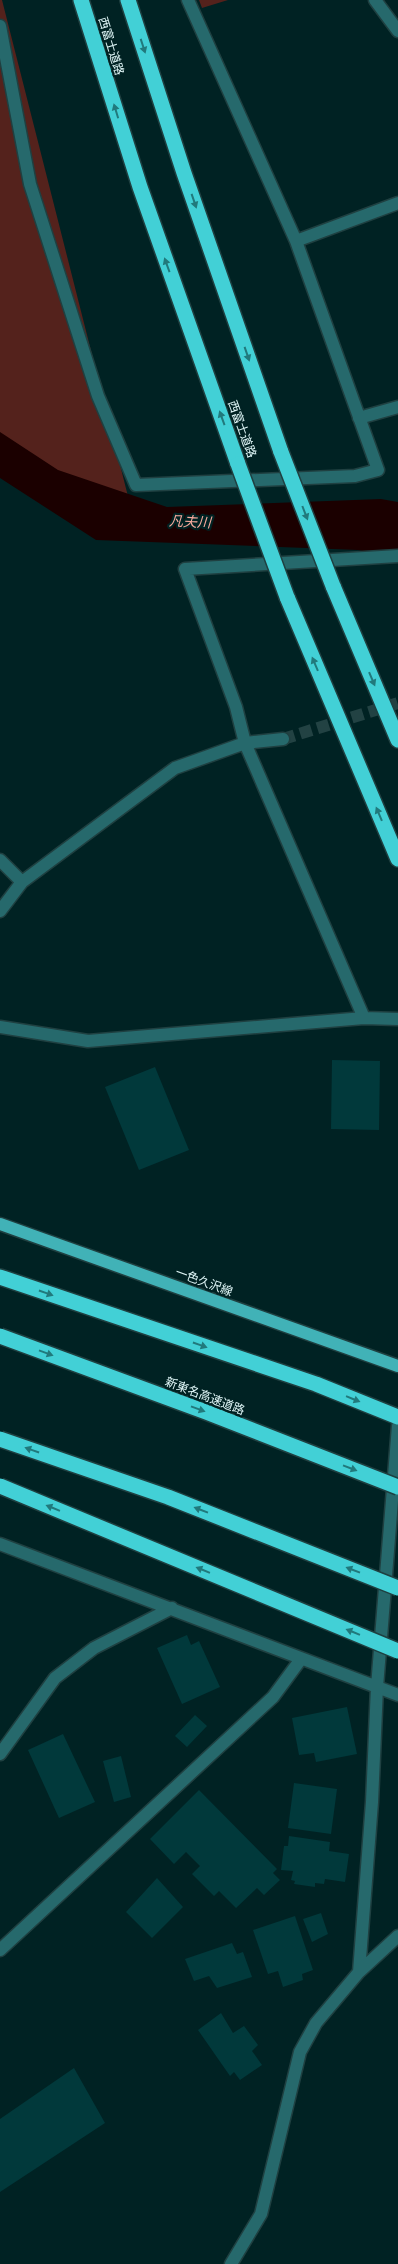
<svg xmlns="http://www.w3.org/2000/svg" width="398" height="2264" font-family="Figtree,'Noto Sans JP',sans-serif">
  <rect width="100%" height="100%" fill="#002223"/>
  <!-- green -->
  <path fill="#54221c" d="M0 0H2L134 520 0 454Z
    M199 0H228L202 8Z"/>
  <!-- water -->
  <path fill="#1b0000" d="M0 432 58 470 167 507 381 499 398 502V559L358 550 96 540 0 478Z"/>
  <!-- building -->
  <path fill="#01393b" d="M332 1060 380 1061 379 1130 331 1129Z
    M155 1067 189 1150 139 1170 105 1087Z
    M187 1635 191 1645 199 1641 220 1687 182 1704 157 1648Z
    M347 1707 357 1754 316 1762 314 1753 299 1755 292 1718Z
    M195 1715 207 1726 187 1747 175 1736Z
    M63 1734 95 1802 59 1818 28 1750Z
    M121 1756 131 1797 114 1802 103 1761Z
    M294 1783 337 1789 331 1834 288 1828Z
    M199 1790 277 1869 273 1873 280 1880 264 1895 257 1888 236 1908 219 1891 214 1896 192 1874 200 1866 186 1852 174 1864 150 1839Z
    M289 1836 330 1842 329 1851 349 1854 345 1882 325 1879 324 1884 315 1883V1887L294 1884 295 1881 291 1880 293 1871 281 1870 284 1846H288Z
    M157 1878 183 1907 152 1938 126 1912Z
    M321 1913 328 1934 312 1942 303 1919Z
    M295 1916 313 1970 302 1974 303 1980 283 1987 278 1971 268 1974 253 1930Z
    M232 1943 237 1954 243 1952 252 1977 217 1988 209 1976 194 1981 185 1959Z
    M221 2013 233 2033 244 2026 258 2045 252 2051 262 2065 240 2080 234 2072 230 2076 198 2030Z
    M74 2068 105 2123 0 2192V2119Z"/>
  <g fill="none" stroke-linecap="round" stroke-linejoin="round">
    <!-- minor-tunnel -->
    <path stroke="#224243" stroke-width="12" stroke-dasharray="12 6" stroke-linecap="butt" d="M283 739 398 703"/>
    <defs>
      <path id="minor" d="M188 0 296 241
        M375 0 398 31
        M0 26 30 184 98 396 136 485 355 476 378 470 296 241 398 203
        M359 418 398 407
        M0 860 22 882
        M0 911 22 882 175 768 245 743 283 739
        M364 1018 245 743 236 707 185 569 398 556
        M0 1027 88 1041 364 1018 398 1019
        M0 1544 398 1695
        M0 1754 55 1678 94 1648 172 1608
        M0 1950 273 1697 301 1659
        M359 1972 372 1802 377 1687 398 1426
        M231 2264 261 2214 300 2052 316 2023 359 1972 398 1936"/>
      <path id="major" d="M0 1224 398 1366"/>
      <path id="highway" d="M81 0 140 187 238 464
        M128 0 184 173 281 452
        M333 586 398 740
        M287 597 398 859
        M0 1277 316 1384 398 1417"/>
    </defs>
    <!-- minor casing -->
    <use href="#minor" stroke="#1f4041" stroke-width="15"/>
    <!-- major casing -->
    <use href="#major" stroke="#1f4041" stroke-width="15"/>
    <!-- highway casing -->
    <use href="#highway" stroke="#1f4041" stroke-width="18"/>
    <!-- minor -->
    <use href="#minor" stroke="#26696c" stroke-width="12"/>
    <!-- major -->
    <use href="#major" stroke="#41b2b7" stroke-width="12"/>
    <!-- highway -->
    <use href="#highway" stroke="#42d0d6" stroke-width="15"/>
    <defs>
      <path id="highway-bridge" d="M281 452 333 586
        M238 464 287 597
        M0 1336 206 1412 398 1487
        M0 1439 168 1497 398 1588
        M0 1486 398 1651"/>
    </defs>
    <!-- highway-bridge casing -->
    <use href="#highway-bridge" stroke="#1f4041" stroke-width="18" stroke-linecap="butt"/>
    <!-- highway-bridge -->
    <use href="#highway-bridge" stroke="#42d0d6" stroke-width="15"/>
  </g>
  <!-- one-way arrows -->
  <defs><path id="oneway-solid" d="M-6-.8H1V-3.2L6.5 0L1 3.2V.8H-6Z" transform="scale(1.25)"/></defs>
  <g fill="#21797c">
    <use href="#oneway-solid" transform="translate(143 46) rotate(72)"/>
    <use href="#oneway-solid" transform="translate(116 111) rotate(-107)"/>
    <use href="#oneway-solid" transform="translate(194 201) rotate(71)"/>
    <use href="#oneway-solid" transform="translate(167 265) rotate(-110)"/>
    <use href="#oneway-solid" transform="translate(247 354) rotate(71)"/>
    <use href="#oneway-solid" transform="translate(222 418) rotate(-110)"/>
    <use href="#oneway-solid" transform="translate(305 513) rotate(69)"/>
    <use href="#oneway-solid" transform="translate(315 664) rotate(-113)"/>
    <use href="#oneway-solid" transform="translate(372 679) rotate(67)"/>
    <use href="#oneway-solid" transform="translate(379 814) rotate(-113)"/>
    <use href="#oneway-solid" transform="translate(46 1293) rotate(19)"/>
    <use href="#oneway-solid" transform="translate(200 1345) rotate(19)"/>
    <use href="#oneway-solid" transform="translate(46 1353) rotate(20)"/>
    <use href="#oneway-solid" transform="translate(353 1399) rotate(22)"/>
    <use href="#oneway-solid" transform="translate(198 1409) rotate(20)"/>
    <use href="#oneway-solid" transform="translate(32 1450) rotate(-161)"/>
    <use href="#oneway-solid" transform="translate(350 1468) rotate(21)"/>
    <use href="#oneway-solid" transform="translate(53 1508) rotate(-158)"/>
    <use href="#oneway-solid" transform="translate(201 1510) rotate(-159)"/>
    <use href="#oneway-solid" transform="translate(203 1570) rotate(-158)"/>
    <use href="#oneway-solid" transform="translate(353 1570) rotate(-159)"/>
    <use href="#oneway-solid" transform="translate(353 1632) rotate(-158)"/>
  </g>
  <g text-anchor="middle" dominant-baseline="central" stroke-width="4.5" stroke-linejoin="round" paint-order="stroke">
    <!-- street labels -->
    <g font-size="12" fill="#e0f7f8" stroke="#002223">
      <text transform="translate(111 46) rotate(73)">西富士道路</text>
      <text transform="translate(242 429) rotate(70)">西富士道路</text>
      <text transform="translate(204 1282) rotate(20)">一色久沢線</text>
      <text transform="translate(205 1396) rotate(21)">新東名高速道路</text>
    </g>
    <!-- water labels -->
    <g font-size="14" font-style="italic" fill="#f8ab9e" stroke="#002223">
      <text transform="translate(190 522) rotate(3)">凡夫川</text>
    </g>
  </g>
</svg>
